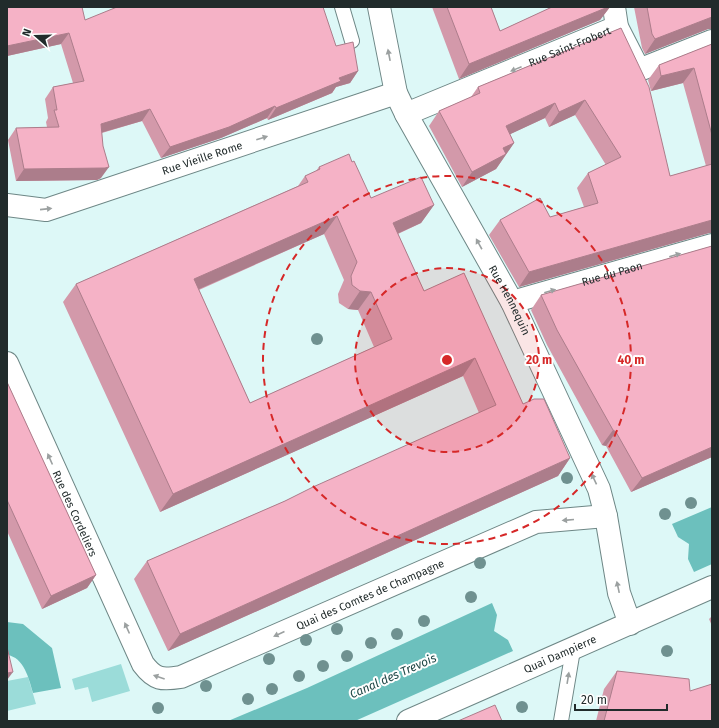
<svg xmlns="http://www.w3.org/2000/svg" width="719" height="728" font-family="'Fira Sans',sans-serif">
  <rect width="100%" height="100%" fill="#ddf8f7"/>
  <!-- green -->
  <path fill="#9bdcd9" d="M121 664 130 691 92 702 88 687 75 690 72 679Z
    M28 677 36 704 7 711V681Z"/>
  <!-- water -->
  <path fill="#6cc0bd" d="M712 507V564L694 572 688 559 689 544 678 537 672 524Z
    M492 603 497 615 494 631 508 640 513 651 355 721H228L307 688Z
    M7 622 23 624 52 648 61 688 33 693C29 679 24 657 7 655Z"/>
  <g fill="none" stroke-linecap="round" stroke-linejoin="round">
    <defs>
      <path id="lane" d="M342 7 352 41
        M561 721 573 650"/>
      <g id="street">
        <path id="s1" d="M379 7 396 93 406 114 512 302 599 489 606 516 619 593 630 624"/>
        <path d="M614 7 617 27 639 70 712 41"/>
        <path id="s2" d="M406 114 617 27"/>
        <path id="s3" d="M7 205 46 210 396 93"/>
        <path id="s4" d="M512 302 712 245"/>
        <path id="s5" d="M7 363 143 664C155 680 162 680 181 677L536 522 606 516"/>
      </g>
      <g id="secondary">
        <path id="s6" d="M408 721 712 587"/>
      </g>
    </defs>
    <!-- lane casing -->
    <use href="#lane" stroke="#6e8786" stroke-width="16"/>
    <!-- street casing -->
    <use href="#street" stroke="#6e8786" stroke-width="24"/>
    <!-- secondary casing -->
    <use href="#secondary" stroke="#6e8786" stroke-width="24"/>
    <!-- lane -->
    <use href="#lane" stroke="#fff" stroke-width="14"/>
    <!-- street -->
    <use href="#street" stroke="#fff" stroke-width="22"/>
    <!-- secondary -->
    <use href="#secondary" stroke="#fff" stroke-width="22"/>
  </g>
  <!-- trees -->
  <g fill="#6f9190">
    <circle cx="317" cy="339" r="6"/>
    <circle cx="567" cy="478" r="6"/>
    <circle cx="691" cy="503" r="6"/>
    <circle cx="665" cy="514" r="6"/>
    <circle cx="480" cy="563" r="6"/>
    <circle cx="471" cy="597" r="6"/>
    <circle cx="424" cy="621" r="6"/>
    <circle cx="337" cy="629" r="6"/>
    <circle cx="397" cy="634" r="6"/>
    <circle cx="306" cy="640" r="6"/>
    <circle cx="371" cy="643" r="6"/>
    <circle cx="667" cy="651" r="6"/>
    <circle cx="347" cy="656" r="6"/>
    <circle cx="269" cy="659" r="6"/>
    <circle cx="323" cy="666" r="6"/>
    <circle cx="299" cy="676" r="6"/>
    <circle cx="206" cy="686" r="6"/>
    <circle cx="272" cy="689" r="6"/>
    <circle cx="248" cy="699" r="6"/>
    <circle cx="522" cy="707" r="6"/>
    <circle cx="158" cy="708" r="6"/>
  </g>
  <!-- wall -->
  <path fill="#d399aa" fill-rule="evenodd" d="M7 7 85 20 336 46 358 71 350 83 336 87 332 93 268 120 267 118 221 138 161 158 142 121 102 133 101 178 97 180 16 181 8 140 16 128 47 127 46 122 48 118 45 99 53 87 73 83 61 44 7 56Z
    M432 7H491L500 31 550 8 549 7H610L600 20 459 79Z
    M634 7H712V29H708L645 54 642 48Z
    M621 28 670 176 706 166 683 83 651 91 648 80 659 65 712 44V233H709L519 287 489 235 500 220 550 217 584 207 577 188 588 173 606 165 575 115 549 127 545 118 510 134 514 143 496 169 462 187 429 126 439 111 471 97 478 87Z
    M352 162 371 198 434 205 421 223 398 234 424 291 523 404 570 458 558 476 168 651 134 579 147 561 285 501 479 413 463 376 160 512 63 302 76 284 298 186 305 176 316 171 319 167ZM324 234 344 280 338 294 339 303 348 309 358 310 374 347 250 403 199 290Z
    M712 246V457L631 492 606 446 602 445 547 345 531 310 541 295Z
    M7 382 96 575 87 588 42 609 7 531Z
    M712 616V626L709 619Z
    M617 671 690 691 712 721H596L604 689Z"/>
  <!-- shaded-wall -->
  <path fill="#ac7d8b" d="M608 7H610L600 20 459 79 469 64Z
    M712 17V29H708L645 54 655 39Z
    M69 33 61 44 7 56V46Z
    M694 68 683 83 651 91 661 76Z
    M358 71 350 83 336 87 332 93 268 120 276 108 339 78Z
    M585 100 575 115 549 127 559 112Z
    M555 103 545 118 496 141 506 126Z
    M275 106 267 118 221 138 161 158 170 147Z
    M150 109 142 121 93 135 101 124Z
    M514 143 496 169 462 187 472 172 503 148Z
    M109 167 101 178 97 180 16 181 24 169Z
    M434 205 421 223 381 241 393 223Z
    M337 216 324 234 181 297 194 279Z
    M712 220V233H709L519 287 529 272Z
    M360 291 371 292 358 310 348 309Z
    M475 358 463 376 160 512 173 494Z
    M613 430 616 432 606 446 602 445Z
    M712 447V457L631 492 642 478Z
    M570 458 558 476 168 651 180 634Z
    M96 575 87 588 42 609 51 596Z
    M13 672 7 680V673Z"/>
  <!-- building -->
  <path fill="#f5b2c6" stroke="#ac7d8b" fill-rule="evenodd" d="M7 7H82L85 20 117 7H323L336 46 353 42 358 71 339 78 341 81 276 108 275 106 229 127 170 147 150 109 101 124 103 146 109 167 105 168 24 169 16 128 59 127 54 110H57L53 87 84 81 69 33 7 46Z
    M447 7H491L500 31 552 7H608L469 64Z
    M647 7H712V17L655 39 652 34Z
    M621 28 649 87 670 176 712 164V220L529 272 500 220 540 198 550 217 598 203 588 173 621 157 585 100 559 112 555 103 506 126 514 143 503 148 506 154 472 172 439 111 480 93 478 87Z
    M712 44V135L694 68 661 76 659 65Z
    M349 154 352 162 354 161 371 198 421 177 434 205 393 223 424 291 464 273 523 404 534 399H544L570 458 180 634 147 561 285 501 313 487 496 405 475 358 173 494 76 284 308 182 305 176 320 169 319 167ZM337 216 357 262 351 276 352 285 360 291 371 292 392 339 250 403 194 279Z
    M712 246V447L642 478 616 432 613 430 557 330 541 295Z
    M7 382 96 575 51 596 7 500Z
    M7 647 13 672 7 673Z
    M617 671 689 679 690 691 712 684V721H604Z
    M495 705 502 721H458Z"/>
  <!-- one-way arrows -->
  <defs><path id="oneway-solid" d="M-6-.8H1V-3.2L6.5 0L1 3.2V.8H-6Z"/></defs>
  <g fill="#9ba0a0">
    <use href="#oneway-solid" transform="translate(389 55) rotate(-101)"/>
    <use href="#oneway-solid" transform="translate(516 69) rotate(158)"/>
    <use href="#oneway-solid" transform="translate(262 138) rotate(-18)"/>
    <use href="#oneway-solid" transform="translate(46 209) rotate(-6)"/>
    <use href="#oneway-solid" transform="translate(479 244) rotate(-119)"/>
    <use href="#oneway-solid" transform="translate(675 255) rotate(-16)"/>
    <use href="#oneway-solid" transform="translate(550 291) rotate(-16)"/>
    <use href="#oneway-solid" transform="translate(50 459) rotate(-114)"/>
    <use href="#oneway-solid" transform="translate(594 479) rotate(-115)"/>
    <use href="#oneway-solid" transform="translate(568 520) rotate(175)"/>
    <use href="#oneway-solid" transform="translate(618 587) rotate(-102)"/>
    <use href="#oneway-solid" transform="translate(127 628) rotate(-114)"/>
    <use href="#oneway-solid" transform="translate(279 634) rotate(156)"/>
    <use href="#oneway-solid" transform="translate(159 677) rotate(-161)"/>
    <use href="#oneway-solid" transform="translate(568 678) rotate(-81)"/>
  </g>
  <!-- distance rings -->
  <circle cx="447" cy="360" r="92" fill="#d62828" fill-opacity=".12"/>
  <g fill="none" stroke="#d62828" stroke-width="2" stroke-dasharray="7 5">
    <circle cx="447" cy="360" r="92"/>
    <circle cx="447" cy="360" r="184"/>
  </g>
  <g text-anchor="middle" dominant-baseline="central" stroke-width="4" stroke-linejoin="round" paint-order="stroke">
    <!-- street labels -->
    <g font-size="11" fill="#212b2b" stroke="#fff">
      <text stroke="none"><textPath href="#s2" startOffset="177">Rue Saint-Frobert</textPath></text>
      <text stroke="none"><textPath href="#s3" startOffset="204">Rue Vieille Rome</textPath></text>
      <text stroke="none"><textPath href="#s4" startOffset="104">Rue du Paon</textPath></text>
      <text stroke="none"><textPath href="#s1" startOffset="324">Rue Hennequin</textPath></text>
      <text stroke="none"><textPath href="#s5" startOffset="165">Rue des Cordeliers</textPath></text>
      <text stroke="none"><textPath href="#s5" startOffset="580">Quai des Comtes de Champagne</textPath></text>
      <text stroke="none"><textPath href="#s6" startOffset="166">Quai Dampierre</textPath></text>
    </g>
    <!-- water labels -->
    <g font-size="12" font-style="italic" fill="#214948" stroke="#fff">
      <text transform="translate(393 676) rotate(-24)">Canal des Trevois</text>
    </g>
  </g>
  <circle cx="447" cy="360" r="6" fill="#d62828" stroke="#fff" stroke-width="2"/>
  <g font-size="12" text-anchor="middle" font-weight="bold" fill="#d62828" stroke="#fff" stroke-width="4" stroke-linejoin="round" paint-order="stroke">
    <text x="539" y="364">20 m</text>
    <text x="631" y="364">40 m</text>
  </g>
  <!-- border -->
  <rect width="719" height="728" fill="none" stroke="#212b2b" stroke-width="16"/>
  <!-- north arrow -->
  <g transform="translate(36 36) rotate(290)" stroke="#ffffff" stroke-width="3" paint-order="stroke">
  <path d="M0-3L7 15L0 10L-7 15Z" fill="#212b2b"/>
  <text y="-6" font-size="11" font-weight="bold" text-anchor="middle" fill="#212b2b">N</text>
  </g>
  <!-- scale -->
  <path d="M575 704v6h92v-6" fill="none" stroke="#212b2b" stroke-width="2"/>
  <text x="581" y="704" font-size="12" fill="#212b2b" stroke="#ffffff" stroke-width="3" paint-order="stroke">20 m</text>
</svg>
